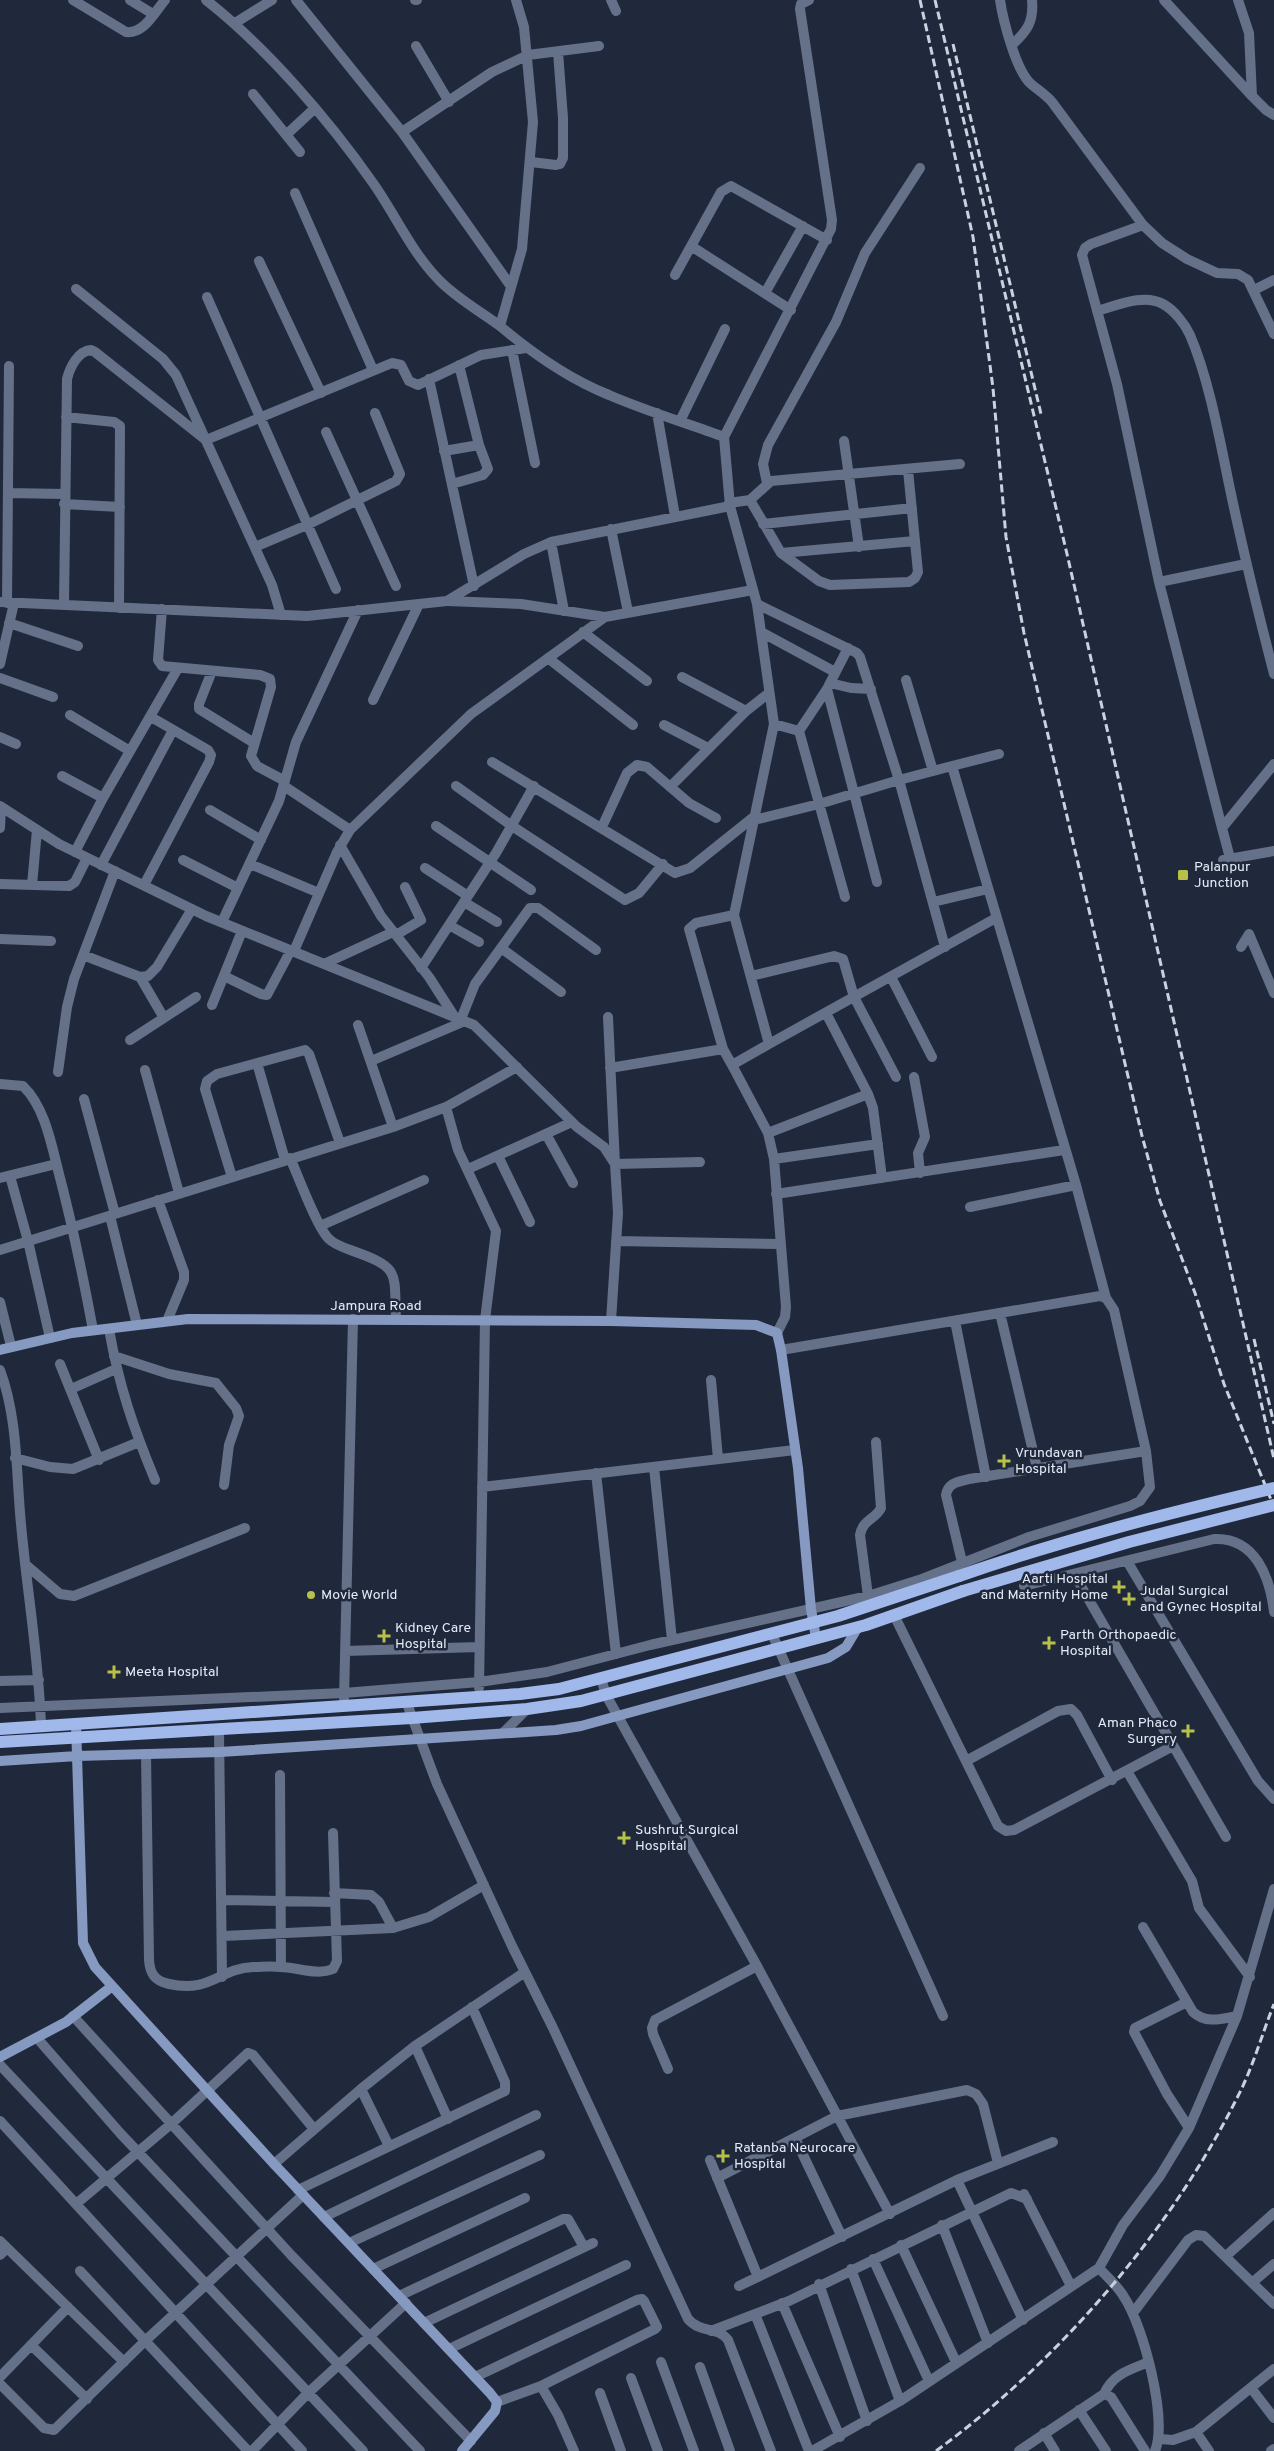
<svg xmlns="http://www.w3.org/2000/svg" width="1274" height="2451" font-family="Overpass,sans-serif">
  <rect width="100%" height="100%" fill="#20293c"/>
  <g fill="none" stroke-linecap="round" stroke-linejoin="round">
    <!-- street -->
    <path stroke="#657189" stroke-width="10" d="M73 0 126 32C144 34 154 13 165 0
      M130 0 153 14
      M206 0C266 47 329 120 373 183 395 214 412 253 439 280 456 298 480 311 500 326
      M296 0 402 132 510 285
      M415 0H417
      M516 0 524 27 533 122 522 249 500 326C532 353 569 379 609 395 646 411 686 423 724 437L730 506 757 604 774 724 734 915 769 1044 732 1065 768 1133 774 1159 786 1307 785 1317 777 1333
      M611 0 616 11
      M1000 0C1003 20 1016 71 1031 84 1038 90 1045 94 1052 102L1143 225 1162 243 1187 259 1217 273 1238 274 1248 280 1274 334
      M1164 0 1252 96 1266 110 1274 115
      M1238 0 1249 33 1252 96
      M235 23 272 0
      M1012 45C1027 31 1034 22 1032 0
      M416 46 449 102
      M253 94 300 152
      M402 132 492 72 528 55 599 46
      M286 135 314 109
      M531 162 556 165 560 164 563 158V118L558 52
      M295 193 373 370
      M1143 225 1091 244 1085 248 1082 255 1117 384 1159 582 1222 828
      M691 246 791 310
      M259 261 321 393
      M675 275 721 192 731 186 827 240
      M76 289 163 359 176 375 272 585 281 615
      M1254 290 1274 280
      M765 293 803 226
      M207 297 336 589
      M1097 311C1116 306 1143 293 1163 304 1174 310 1185 324 1190 335 1209 379 1220 441 1230 489 1243 551 1258 612 1274 674
      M512 350 535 463
      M429 379 474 586
      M657 413 675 516
      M66 417 114 422 120 426 119 608
      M680 421 725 329
      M326 432 396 586
      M724 437 831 229 832 220 800 9 801 4 809 0
      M844 441 859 547
      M444 451 479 445
      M767 483 763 464 768 445 836 322 865 253 920 168
      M452 484 483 475 488 469 479 445 459 365
      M8 493 65 494
      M750 500 781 553 915 541
      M729 503 750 500 771 481 960 464
      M64 504 120 507
      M763 524 912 508
      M611 529 628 612
      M551 542 564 611
      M255 547 307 525 396 481 400 474 375 413
      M781 553 819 581 830 585 909 582 915 578 918 572 908 470
      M1159 582 1246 564
      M448 601 521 604 605 617
      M0 602 307 616 447 601 524 554 551 542 730 506
      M7 603 9 366
      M757 604 857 653 860 657 899 780 952 766 1076 1185 1106 1298
      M64 605 67 379C70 367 78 351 91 350L95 352 206 440 392 363 401 365 409 381 418 385 481 355 526 348
      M162 609 158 660 162 666 260 675 270 679 271 687 251 756 257 766 285 781
      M9 623 78 646
      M583 632 647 681
      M761 632 835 672
      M548 658 633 725
      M0 664 14 603
      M212 671 199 704V709L254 743
      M682 677 746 711
      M0 678 53 697
      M906 680 933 771
      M830 683 851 688 871 689
      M827 689 877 882
      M373 700 419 604
      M70 715 130 751
      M774 724 799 731 827 689 848 648
      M664 725 708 748
      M799 731 845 897
      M0 737 16 744
      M492 762 675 873 690 868 755 816
      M952 766 999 754
      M62 776 103 798
      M284 786 350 830
      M456 786 512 826 625 900 639 893 663 864
      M670 787 746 711 769 693
      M0 806 59 844 206 916 474 1025 577 1127 604 1147 615 1164 618 1213 611 1321
      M210 810 261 840
      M754 820 819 804 899 780 945 947
      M436 826 531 890
      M602 827 627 773 637 765 647 767 689 803 716 818
      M0 828 1 807
      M340 845 381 916 429 977 454 1016
      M75 852 103 798 178 668
      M1230 858 1222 828 1274 764
      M183 860 238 888
      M1223 860 1274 851
      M250 864 319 893
      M101 865 173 730
      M425 868 468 896
      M0 884 69 886 75 882 87 858
      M32 885 37 830
      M144 885 209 762 211 755 208 750 151 717
      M464 902 497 922
      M933 902 988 889
      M222 922 279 801 296 742 358 610
      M449 925 479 942
      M396 935 421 920 405 887
      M0 939 51 941
      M1241 947 1249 934 1274 993
      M501 948 561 992
      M294 951 337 852 350 830 471 714 605 617 753 590
      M83 955 140 977 148 976 157 967 192 909
      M324 964 393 932
      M421 968 496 853 534 786
      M224 976 261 994 267 995 291 950
      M751 976 834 956 843 959 854 997 896 1077
      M140 977 164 1018
      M891 977 932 1057
      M212 1005 242 931
      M826 1013 868 1094 873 1108 882 1178
      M608 1017 615 1164 700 1162
      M461 1019 475 984 530 908H538L596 950
      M358 1025 393 1127
      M130 1040 196 997
      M769 1044 996 918
      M371 1061 465 1021
      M257 1063 285 1160
      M732 1065 723 1049 689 929 696 923 734 915
      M610 1068 723 1049
      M145 1070 179 1193
      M58 1072 67 1007 74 979 115 871
      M914 1077 925 1137 918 1153 920 1173
      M0 1084 23 1086C44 1106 51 1142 58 1170 72 1223 83 1276 93 1330
      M84 1099 115 1214
      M446 1107 458 1150 496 1231 485 1320 479 1688
      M768 1133 868 1094
      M546 1134 573 1183
      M498 1156 530 1222
      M290 1158C298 1175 317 1228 329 1239 335 1245 345 1248 353 1251 401 1268 394 1272 396 1320
      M774 1159 878 1144
      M468 1169 572 1122
      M10 1176 28 1241 50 1338
      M232 1177 205 1089 207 1081 217 1074 305 1050 309 1054 340 1143
      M0 1178 56 1164
      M776 1194 1064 1150
      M158 1200 184 1272V1280L167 1321
      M970 1207 1076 1185
      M110 1216 137 1325
      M320 1226 424 1180
      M616 1241 780 1244
      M0 1250 393 1127 446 1107 517 1067
      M0 1302 11 1346
      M1000 1313 1037 1468
      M955 1321 986 1477
      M109 1329C119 1386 133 1427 155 1480
      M114 1356 169 1374 216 1383 236 1408 239 1416 229 1445 224 1485
      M60 1364 99 1460
      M0 1370C18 1418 16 1473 21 1524 27 1592 39 1658 41 1726
      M711 1380 718 1459
      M71 1389 116 1369
      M15 1458 50 1467 73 1469 139 1442
      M654 1467 672 1640
      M596 1473 616 1654
      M482 1487 795 1450
      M1127 1561 1258 1781 1274 1799
      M962 1562 946 1495C948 1482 959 1482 969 1479L1146 1451
      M25 1564 60 1594 74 1596 245 1528
      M1074 1574 1226 1837
      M1024 1586 1214 1539C1255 1537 1270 1577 1274 1612
      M868 1596 860 1535C863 1519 875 1520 881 1508L876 1442
      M894 1615 998 1826 1006 1831 1014 1830 1173 1746
      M772 1634 943 2016
      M345 1651 479 1647
      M601 1678 606 1695 757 1966 890 2214
      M0 1681 39 1680
      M344 1699 353 1319
      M406 1701 437 1784 512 1946 553 2028 688 2319C701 2334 718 2326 728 2340L771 2451
      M0 1708 344 1693 479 1682 547 1672 650 1645 868 1596 922 1579 1029 1537 1130 1506 1140 1501 1150 1487 1146 1451 1114 1310 1106 1298 1100 1296 781 1350
      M219 1730 222 1977
      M503 1733 527 1709
      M146 1754 149 1960C150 1974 155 1981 169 1984 211 1993 218 1969 253 1967 262 1967 271 1966 280 1967 297 1967 316 1976 333 1969L337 1961 333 1833
      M966 1761 1058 1711 1071 1709 1077 1715 1112 1780
      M1127 1771 1192 1881 1199 1908 1250 1977
      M280 1775 281 1967
      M334 1893 371 1895 379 1902 393 1928
      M222 1900 334 1902
      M1143 1927 1193 2012C1206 2024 1221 2019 1237 2016
      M223 1936 393 1928 429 1917 484 1885
      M1187 2002 1135 2028 1134 2032 1167 2094 1189 2128
      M73 2016 291 2255 471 2441
      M37 2038 120 2133 420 2451
      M415 2046 448 2119
      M0 2065 363 2451
      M668 2069 653 2034 652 2028 655 2020 757 1966
      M361 2089 389 2146
      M0 2121 302 2451
      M795 2138 842 2237
      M710 2160 758 2277
      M274 2164 361 2089 415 2046 525 1972
      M717 2178 837 2116 967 2090 976 2094 983 2104 998 2163
      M957 2180 1023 2320
      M298 2190 505 2091V2082L472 2007
      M1024 2194 1071 2286
      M76 2204 171 2124 248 2053 253 2055 314 2129
      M324 2217 536 2115
      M942 2225 988 2343
      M0 2241 124 2362
      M349 2243 540 2155
      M901 2245 956 2362
      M0 2255 7 2248
      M1226 2256 1274 2213
      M873 2259 929 2381
      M373 2269 525 2198
      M851 2269 900 2401
      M80 2271 248 2451
      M1253 2282 1274 2264
      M819 2284 867 2421
      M739 2286 957 2180 1053 2142
      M399 2296 563 2219H568L584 2247
      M782 2303 840 2437
      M1133 2313 1188 2240 1196 2235 1204 2236 1274 2304
      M755 2314 809 2451
      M424 2323 593 2243
      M711 2331 789 2301 1011 2193 1027 2199
      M31 2345 87 2399
      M449 2349 626 2265
      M661 2362 694 2451
      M700 2367 730 2451
      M0 2377 68 2307
      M475 2377 637 2300 642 2299 644 2301 657 2327 655 2329 541 2386 497 2402
      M631 2378 658 2451
      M0 2384 44 2428 54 2430 145 2341 303 2195
      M541 2386 558 2415 574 2451
      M1251 2388 1274 2418
      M600 2393 621 2451
      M1104 2394C1113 2374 1129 2370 1149 2362
      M1079 2410 1106 2451
      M1196 2432 1209 2451
      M1044 2433 1055 2451
      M1160 2439 1173 2440 1196 2432 1274 2369
      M252 2451 308 2393 406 2303
      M812 2451 900 2401 1099 2268
      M1019 2451 1104 2394 1111 2397 1145 2451
      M1155 2451C1168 2419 1143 2325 1124 2297 1118 2286 1107 2277 1099 2268L1123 2225 1160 2176 1189 2128 1237 2016 1274 1889
      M1271 2451 1274 2449"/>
    <!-- secondary -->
    <path stroke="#8699c0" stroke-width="10" d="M0 1350 72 1333 188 1319 611 1321 756 1325 777 1333 781 1350 798 1468 811 1609 816 1638
      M76 1724 83 1943 95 1967 274 2164 490 2393 497 2402 495 2411 462 2451
      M0 1761 77 1756 220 1752 556 1730 581 1726 828 1658 846 1647 858 1627
      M0 2057 66 2022 111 1987"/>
    <!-- primary -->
    <path stroke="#a0b9ea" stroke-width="12" d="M0 1729 520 1694 559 1689 838 1616 959 1576
      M0 1742 412 1718 527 1709 581 1701 866 1625 963 1591"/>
    <!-- rail -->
    <path stroke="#cad2df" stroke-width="3" stroke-dasharray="8 4" stroke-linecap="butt" d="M920 0 973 237 993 388 1006 537 1024 633 1142 1136 1160 1201 1195 1293 1224 1384 1274 1507
      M935 0 1067 554 1274 1459
      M953 44 1041 414
      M1254 1339 1274 1424
      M936 2451C1058 2362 1171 2231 1238 2096 1253 2067 1262 2034 1274 2004"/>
    <!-- primary-bridge -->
    <path stroke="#a0b9ea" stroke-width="12" d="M959 1576C1062 1540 1168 1513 1274 1488
      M963 1591 1129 1542 1274 1505"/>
  </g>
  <!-- markers -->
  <g fill="#b7c148" stroke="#20293c" stroke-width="2">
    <rect x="1177" y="869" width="12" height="12" rx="2.5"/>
    <path d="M1001.5 1453.5h5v5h5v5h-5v5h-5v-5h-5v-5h5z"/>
    <path d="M1116.5 1579.5h5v5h5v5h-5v5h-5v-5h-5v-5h5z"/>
    <circle cx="311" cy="1595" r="5"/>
    <path d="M1126.5 1591.5h5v5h5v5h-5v5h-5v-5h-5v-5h5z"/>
    <path d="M381.5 1628.5h5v5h5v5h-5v5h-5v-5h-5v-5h5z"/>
    <path d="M1046.5 1635.5h5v5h5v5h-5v5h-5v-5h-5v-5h5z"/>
    <path d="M111.5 1664.5h5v5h5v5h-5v5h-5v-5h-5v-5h5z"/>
    <path d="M1185.5 1723.5h5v5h5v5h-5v5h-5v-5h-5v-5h5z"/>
    <path d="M621.5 1830.5h5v5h5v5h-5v5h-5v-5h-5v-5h5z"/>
    <path d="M720.5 2148.5h5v5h5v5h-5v5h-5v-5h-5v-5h5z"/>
  </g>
  <g text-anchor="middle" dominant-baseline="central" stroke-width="5" stroke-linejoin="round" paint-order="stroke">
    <!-- poi labels -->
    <g font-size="14" fill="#e4ebf8" stroke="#20293c" text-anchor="start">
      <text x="1194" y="867">Palanpur<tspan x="1194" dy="16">Junction</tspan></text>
      <text x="1015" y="1453">Vrundavan<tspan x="1015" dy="16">Hospital</tspan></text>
      <text x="1108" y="1579" text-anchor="end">Aarti Hospital<tspan x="1108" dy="16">and Maternity Home</tspan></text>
      <text x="1140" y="1591">Judal Surgical<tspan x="1140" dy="16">and Gynec Hospital</tspan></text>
      <text x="321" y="1595">Movie World</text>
      <text x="395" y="1628">Kidney Care<tspan x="395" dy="16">Hospital</tspan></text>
      <text x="1060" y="1635">Parth Orthopaedic<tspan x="1060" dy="16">Hospital</tspan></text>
      <text x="125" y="1672">Meeta Hospital</text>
      <text x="1177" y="1723" text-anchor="end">Aman Phaco<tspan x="1177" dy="16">Surgery</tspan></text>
      <text x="635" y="1830">Sushrut Surgical<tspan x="635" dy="16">Hospital</tspan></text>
      <text x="734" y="2148">Ratanba Neurocare<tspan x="734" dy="16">Hospital</tspan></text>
    </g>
    <!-- street labels -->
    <g font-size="14" fill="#e4ebf8" stroke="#20293c">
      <text x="376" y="1306">Jampura Road</text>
    </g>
  </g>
</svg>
